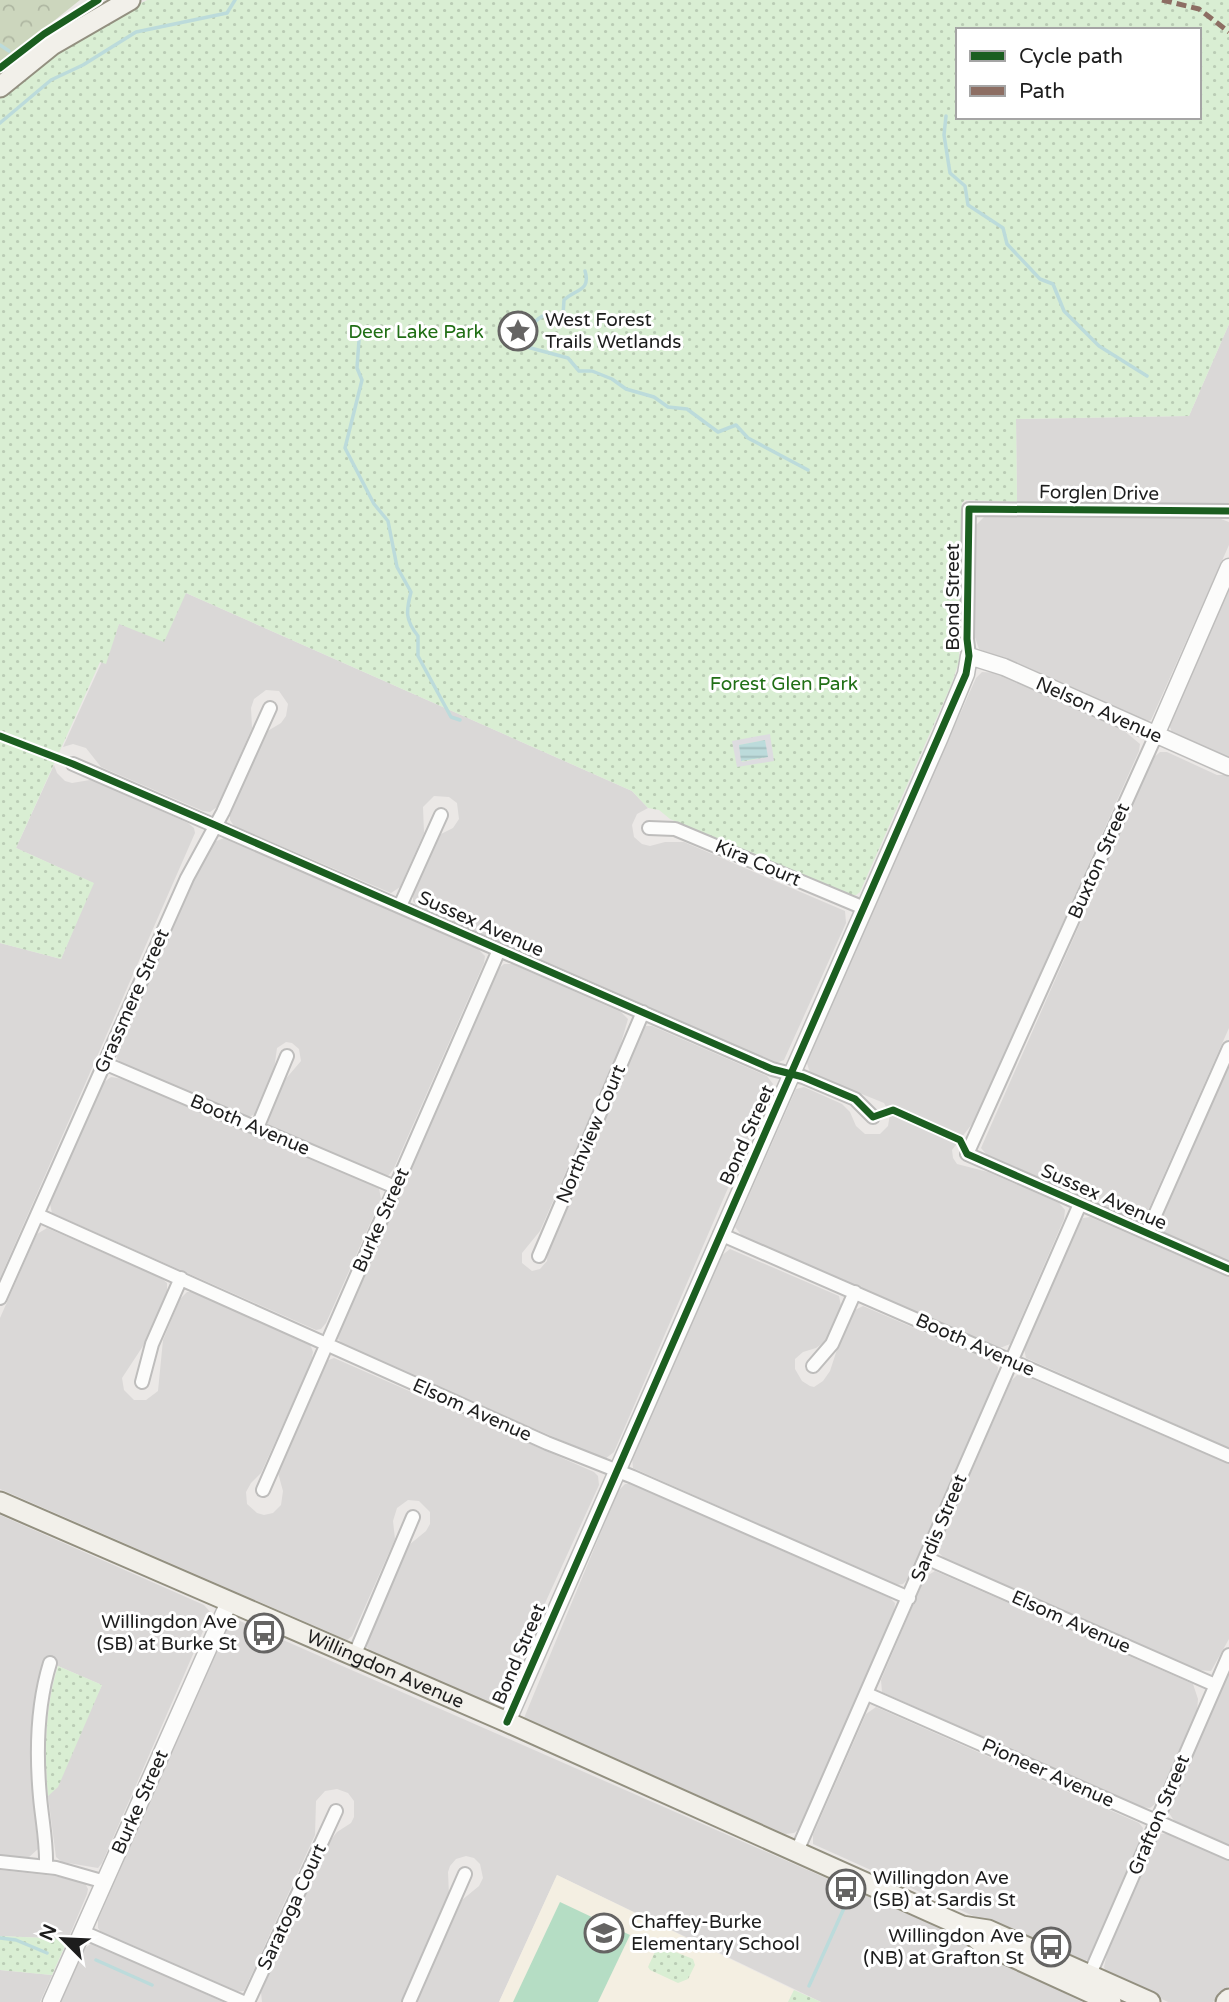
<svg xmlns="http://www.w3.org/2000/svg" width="1229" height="2002" font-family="'Varela Round',sans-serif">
  <defs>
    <pattern id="forest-crowns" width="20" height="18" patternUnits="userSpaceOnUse" patternTransform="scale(1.75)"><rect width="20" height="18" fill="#ccd6bd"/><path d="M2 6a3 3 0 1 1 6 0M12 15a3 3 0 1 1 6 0" fill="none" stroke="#afb7a2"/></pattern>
    <pattern id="park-dots" width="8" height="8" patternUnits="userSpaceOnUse" patternTransform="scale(1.75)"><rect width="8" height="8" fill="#d9eed3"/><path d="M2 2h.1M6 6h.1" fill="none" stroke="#baccb5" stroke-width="1.8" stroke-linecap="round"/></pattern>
    <pattern id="water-rules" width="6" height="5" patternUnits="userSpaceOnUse" patternTransform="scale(1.75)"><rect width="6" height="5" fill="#bcdbdb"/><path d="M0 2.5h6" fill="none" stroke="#a1bcbc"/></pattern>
  </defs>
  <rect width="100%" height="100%" fill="#ebe8e6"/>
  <!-- residential -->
  <path fill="#dad8d7" d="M1229 324V504L1017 502 1016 419 1189 416Z
    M987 514 1199 517 1221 519 1229 522V545L1151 720 1143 723 979 649 973 632 974 527Z
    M1229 583V759L1172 733 1169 724Z
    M186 593 632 791 648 808 637 814 632 825 634 837 642 844 650 846 665 842H684L845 911 846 923 784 1060 776 1063 417 906 413 901V895L439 835 453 828 459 819 457 803 449 797 434 796 423 807 424 833 400 887 391 893 234 826 230 820V815L266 732 281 723 286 716 288 704 279 691 266 690 254 699 251 708 252 728 217 807 210 812 203 811 101 767 86 748 73 744 63 747 119 624Z
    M982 672 1000 673 1116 724 1140 744 1139 751 975 1120 952 1150 953 1158 957 1164 988 1172 1059 1203 1065 1210 1064 1219 1010 1344 1000 1348 742 1236 735 1227 796 1089 804 1087 842 1104 850 1112 856 1126 865 1134H880L888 1126 890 1114 884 1103 810 1073 806 1060 976 678Z
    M1160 752H1167L1217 775H1229V1028L1146 1215 1137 1219 987 1155 981 1148 1153 758Z
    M54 765 57 773 65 781 72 783 90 780 97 782 188 823 194 828 195 833 0 1278V943L61 959 93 883 16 848Z
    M224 838 478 949 485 956 484 963 394 1168 389 1175 382 1177 274 1130 268 1126 267 1118 283 1082 301 1061 299 1049 292 1043 286 1042 277 1048 273 1077 257 1113 249 1117 124 1065 117 1059V1050L190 885 214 842Z
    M504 964H512L621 1012 628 1019 619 1050 540 1231 522 1253V1263L532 1271 540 1269 547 1261 548 1245 638 1034 646 1026H652L767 1076 773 1084 614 1452 605 1459 345 1347 338 1339 339 1332 497 970Z
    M1229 1065V1262L1165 1233 1159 1224Z
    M111 1077 130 1080 379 1188 381 1199 326 1323 321 1329 316 1330 52 1213 50 1204 103 1083Z
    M1090 1217 1229 1277V1448L1026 1358 1024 1349 1078 1225 1083 1218Z
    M47 1228 161 1278 167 1283V1292L143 1346 122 1378 124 1390 134 1400H146L158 1391 163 1340 180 1299 187 1292H194L310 1344 313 1352 311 1363 261 1473 251 1483 246 1492 247 1504 257 1513 264 1515 273 1513 281 1505 283 1491 278 1473 320 1371 326 1361 334 1358 594 1472 598 1476 599 1485 499 1704H493L370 1652 367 1647 368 1639 409 1545 426 1531 430 1524V1512L419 1501 408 1500 397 1508 393 1521 395 1539 352 1636 347 1640 0 1489V1318L37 1234Z
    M730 1249 839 1296 841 1306 826 1341 816 1348 803 1352 795 1359V1369L802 1381 810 1386 814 1387 823 1381 830 1371 845 1325 855 1310 863 1306 991 1361 998 1367 997 1375 909 1578 903 1584 896 1585 633 1468 632 1458 721 1256Z
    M1017 1375 1025 1376 1229 1464V1639L1211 1671 1198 1670 945 1559 939 1553V1545L1011 1381Z
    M625 1484H631L890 1598 895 1603 894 1612 799 1829 794 1833 785 1834 524 1718 618 1491Z
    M0 1515 204 1605 211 1613 102 1863 98 1868 62 1862 56 1857 48 1796 102 1685 44 1660 35 1710 32 1740V1789L38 1849 28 1858 0 1855Z
    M935 1571 1193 1684 1198 1699 1197 1711 1155 1804 1150 1808 1141 1807 882 1692 881 1680 925 1577Z
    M233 1621H240L926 1922 1082 2002H821L557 1875 499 2002H417L462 1900 479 1886 483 1878 480 1864 474 1858 466 1856 456 1859 450 1866 448 1872 449 1895 401 2002H262L261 1992 330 1841 337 1832 351 1823 354 1817V1801L348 1793 337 1789 325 1791 316 1801 315 1835 244 1991 235 1992 101 1932 98 1928V1920L228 1626Z
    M1229 1666V1847L1175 1822 1167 1810Z
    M876 1707 1139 1823 1143 1828 1140 1843 1090 1958 1084 1962 1078 1963 813 1844V1835L866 1714Z
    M1169 1833 1229 1858V1986L1213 2002H1168L1106 1973 1104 1967 1109 1945 1154 1840 1161 1834Z
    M0 1870 54 1876 85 1883 88 1889 87 1894 68 1939 0 1936Z
    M92 1943 96 1944 223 2002H61L85 1948Z
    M0 1970 52 1975 40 2002H0Z"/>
  <!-- education -->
  <path fill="#f4efe2" d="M557 1875 794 1990 788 2002H499Z"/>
  <!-- forest -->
  <path fill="url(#forest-crowns)" d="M0 0H80L0 64Z"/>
  <!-- park -->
  <path fill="url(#park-dots)" fill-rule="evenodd" d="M147 0H1229V324L1189 416 1016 419 1017 502 965 500 962 503 959 661 952 683 860 892 856 895H847L670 819 659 810 648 808 632 791 186 593 164 642 119 624 106 664 100 662 16 848 94 883 61 959 0 943V99C42 57 94 26 147 0ZM958 30H1199V117H958Z
    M58 1666 102 1685 58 1787 48 1796C44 1754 45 1706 58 1666Z
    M0 1936 68 1939 52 1975 0 1970Z
    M658 1945 693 1959 695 1965 688 1979 678 1983 650 1970 648 1967Z
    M794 1990 821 2002H788Z"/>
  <!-- pitch -->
  <path fill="#b5ddc4" d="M560 1902 630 1935 598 2002H513Z"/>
  <!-- plaza -->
  <path fill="#dddce0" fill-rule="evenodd" d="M770 734 774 761 737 767 732 741ZM765 740 767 757 742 762 739 745Z"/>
  <!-- water -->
  <path fill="url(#water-rules)" d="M765 740 768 757 741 761 739 745Z"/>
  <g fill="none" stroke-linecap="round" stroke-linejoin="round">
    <!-- stream -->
    <path stroke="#bcdbdb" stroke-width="3.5" d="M0 45 9 51
      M946 116 944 135 950 173 965 186 968 205 1003 228 1007 244 1040 279 1053 284 1064 311 1099 346 1147 376
      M0 123 51 80 83 65 136 32 227 13 235 0
      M585 271C591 291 576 289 564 300L563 315C557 316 552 313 546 315 534 318 527 332 524 343L527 347 568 358 579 371H592L612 379 626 389 654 397 668 407 687 409 718 432 736 425 748 438 808 470
      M360 326 357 368 362 380 345 448 374 504 388 521 397 567 411 592C406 611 405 620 418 636V656L451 717 460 720
      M0 1938 16 1940 47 1953
      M96 1960 152 1985
      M809 1986 849 1897"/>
    <defs>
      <path id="minor" d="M969 656 967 639 969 509 1229 511
        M1156 735 967 1154 1229 1269
        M73 764 772 1069 803 1077 855 1099 873 1117
        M649 828 675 829 864 908
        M400 906 441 815
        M104 1063 395 1187
        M257 1128 287 1056
        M38 1215 547 1443 633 1477 909 1598
        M1147 1233 1229 1048
        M720 1234 1229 1456
        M539 1256 643 1012
        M0 1298 187 878 223 812 270 708
        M813 1366 832 1344 855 1292
        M142 1382 152 1344 181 1278
        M263 1490 499 950
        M926 1558 1215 1685
        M354 1656 413 1517
        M867 1694 1229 1853
        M797 1851 1080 1204
        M0 1862 56 1868 105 1882
        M46 1867C47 1843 42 1820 40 1797 36 1753 37 1705 50 1663
        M83 1932 243 2002
        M1090 1974 1229 1655
        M248 2002 336 1811
        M409 2002 465 1874"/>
      <path id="tertiary" d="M1156 735 1229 567
        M507 1722 940 737 966 674 969 656 1004 667 1229 767
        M51 2002 229 1602"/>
      <g id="secondary">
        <path d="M0 87 52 45 130 0"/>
        <path id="s1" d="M0 1502 507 1722 962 1926 988 1930 1150 2002"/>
        <path d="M963 1927 980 1942 1111 2002"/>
        <path d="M1226 2002 1229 1999"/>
      </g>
    </defs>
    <!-- minor casing -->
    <use href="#minor" stroke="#bebdbc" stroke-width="16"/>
    <!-- tertiary casing -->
    <use href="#tertiary" stroke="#bebdbc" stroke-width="19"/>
    <!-- secondary casing -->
    <use href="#secondary" stroke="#939080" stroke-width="23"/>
    <!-- minor -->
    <use href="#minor" stroke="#fcfcfb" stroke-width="12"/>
    <!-- tertiary -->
    <use href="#tertiary" stroke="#fcfcfb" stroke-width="16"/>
    <!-- secondary -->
    <use href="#secondary" stroke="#f2f0ea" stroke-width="19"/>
    <!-- quiet -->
    <path stroke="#8d6e63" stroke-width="5" stroke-dasharray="10 5" stroke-linecap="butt" d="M1162 0 1199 9 1229 32"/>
    <defs>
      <path id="cycleway" d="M0 68 44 34 98 0
        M0 736 73 764 215 825 772 1069 803 1077 855 1099 873 1117 893 1110 960 1140 967 1154 1229 1269
        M507 1722 966 674 969 656 967 639 969 509 1229 511"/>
    </defs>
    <!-- cycleway casing -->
    <use href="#cycleway" stroke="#fff" stroke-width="11"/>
    <!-- cycleway -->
    <use href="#cycleway" stroke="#1b5e20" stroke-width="7"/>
  </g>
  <!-- icons -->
  <defs>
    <symbol id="sight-ring" viewBox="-11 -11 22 22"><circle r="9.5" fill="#fff" stroke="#656463" stroke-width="1.5"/><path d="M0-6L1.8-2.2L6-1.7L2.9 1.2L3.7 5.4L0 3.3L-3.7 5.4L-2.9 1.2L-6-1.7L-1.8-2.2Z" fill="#656463"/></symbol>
    <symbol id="bus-ring" viewBox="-11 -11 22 22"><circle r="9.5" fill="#fff" stroke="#656463" stroke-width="1.5"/><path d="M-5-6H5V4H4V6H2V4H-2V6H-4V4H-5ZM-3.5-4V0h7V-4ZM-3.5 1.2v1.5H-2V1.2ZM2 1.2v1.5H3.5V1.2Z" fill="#656463"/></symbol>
    <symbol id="school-ring" viewBox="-11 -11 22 22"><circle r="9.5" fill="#fff" stroke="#656463" stroke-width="1.5"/><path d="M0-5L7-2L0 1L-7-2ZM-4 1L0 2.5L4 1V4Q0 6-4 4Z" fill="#656463"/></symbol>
  </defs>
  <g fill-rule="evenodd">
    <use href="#sight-ring" x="496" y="309" width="44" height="44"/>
    <use href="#bus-ring" x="242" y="1611" width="44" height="44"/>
    <use href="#bus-ring" x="824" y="1867" width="44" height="44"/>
    <use href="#school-ring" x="582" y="1911" width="44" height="44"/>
    <use href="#bus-ring" x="1029" y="1925" width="44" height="44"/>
  </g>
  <g text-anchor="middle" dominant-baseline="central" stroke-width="6" stroke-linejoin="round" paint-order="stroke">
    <!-- poi labels -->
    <g font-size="19" fill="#1d1d1d" stroke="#fff" text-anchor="start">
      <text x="545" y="320">West Forest<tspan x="545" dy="22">Trails Wetlands</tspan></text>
      <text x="237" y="1622" text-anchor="end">Willingdon Ave<tspan x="237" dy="22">(SB) at Burke St</tspan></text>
      <text x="873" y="1878">Willingdon Ave<tspan x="873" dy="22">(SB) at Sardis St</tspan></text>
      <text x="631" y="1922">Chaffey-Burke<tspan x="631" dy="22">Elementary School</tspan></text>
      <text x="1024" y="1936" text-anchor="end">Willingdon Ave<tspan x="1024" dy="22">(NB) at Grafton St</tspan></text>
    </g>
    <!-- park labels -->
    <g font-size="19" fill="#216f16" stroke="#fff">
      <text x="416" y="332">Deer Lake Park</text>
      <text x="784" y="684">Forest Glen Park</text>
    </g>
    <!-- street labels -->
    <g font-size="19" fill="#1d1d1d" stroke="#fff">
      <text transform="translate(1099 493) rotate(1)">Forglen Drive</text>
      <text transform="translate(953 597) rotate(-90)">Bond Street</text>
      <text transform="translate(1099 710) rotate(24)">Nelson Avenue</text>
      <text transform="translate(1099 861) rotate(-66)">Buxton Street</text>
      <text transform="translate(758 863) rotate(23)">Kira Court</text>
      <text transform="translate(481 924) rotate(24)">Sussex Avenue</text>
      <text transform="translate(132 1001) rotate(-66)">Grassmere Street</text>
      <text transform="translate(250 1125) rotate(23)">Booth Avenue</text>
      <text transform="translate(591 1134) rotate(-67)">Northview Court</text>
      <text transform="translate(747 1135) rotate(-66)">Bond Street</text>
      <text transform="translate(1104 1197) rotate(24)">Sussex Avenue</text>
      <text transform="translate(381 1220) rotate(-66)">Burke Street</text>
      <text transform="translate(975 1345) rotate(24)">Booth Avenue</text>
      <text transform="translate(472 1410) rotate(24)">Elsom Avenue</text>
      <text transform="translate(939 1528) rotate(-67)">Sardis Street</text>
      <text transform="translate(1071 1622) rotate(24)">Elsom Avenue</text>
      <text transform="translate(519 1654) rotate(-67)">Bond Street</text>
      <text stroke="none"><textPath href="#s1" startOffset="420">Willingdon Avenue</textPath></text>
      <text transform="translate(1048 1773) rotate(24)">Pioneer Avenue</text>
      <text transform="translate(140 1802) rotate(-66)">Burke Street</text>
      <text transform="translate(1159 1815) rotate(-67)">Grafton Street</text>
      <text transform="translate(292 1907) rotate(-65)">Saratoga Court</text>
    </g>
  </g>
  <!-- legend -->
  <rect x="956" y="28" width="245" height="91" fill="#ffffff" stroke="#a5a5a5" stroke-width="2"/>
  <rect x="970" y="51" width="35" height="10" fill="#1b5e20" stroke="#a5a5a5" stroke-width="2"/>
  <text x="1019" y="63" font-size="21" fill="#1d1d1d">Cycle path</text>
  <rect x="970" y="86" width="35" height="10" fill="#8d6e63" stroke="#a5a5a5" stroke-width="2"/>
  <text x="1019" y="98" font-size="21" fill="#1d1d1d">Path</text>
  <!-- north arrow -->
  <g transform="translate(63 1939) rotate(294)" stroke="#ffffff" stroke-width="5" paint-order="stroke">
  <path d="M0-5L12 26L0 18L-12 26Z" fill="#1d1d1d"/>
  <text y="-10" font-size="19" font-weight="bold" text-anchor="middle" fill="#1d1d1d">N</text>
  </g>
</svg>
